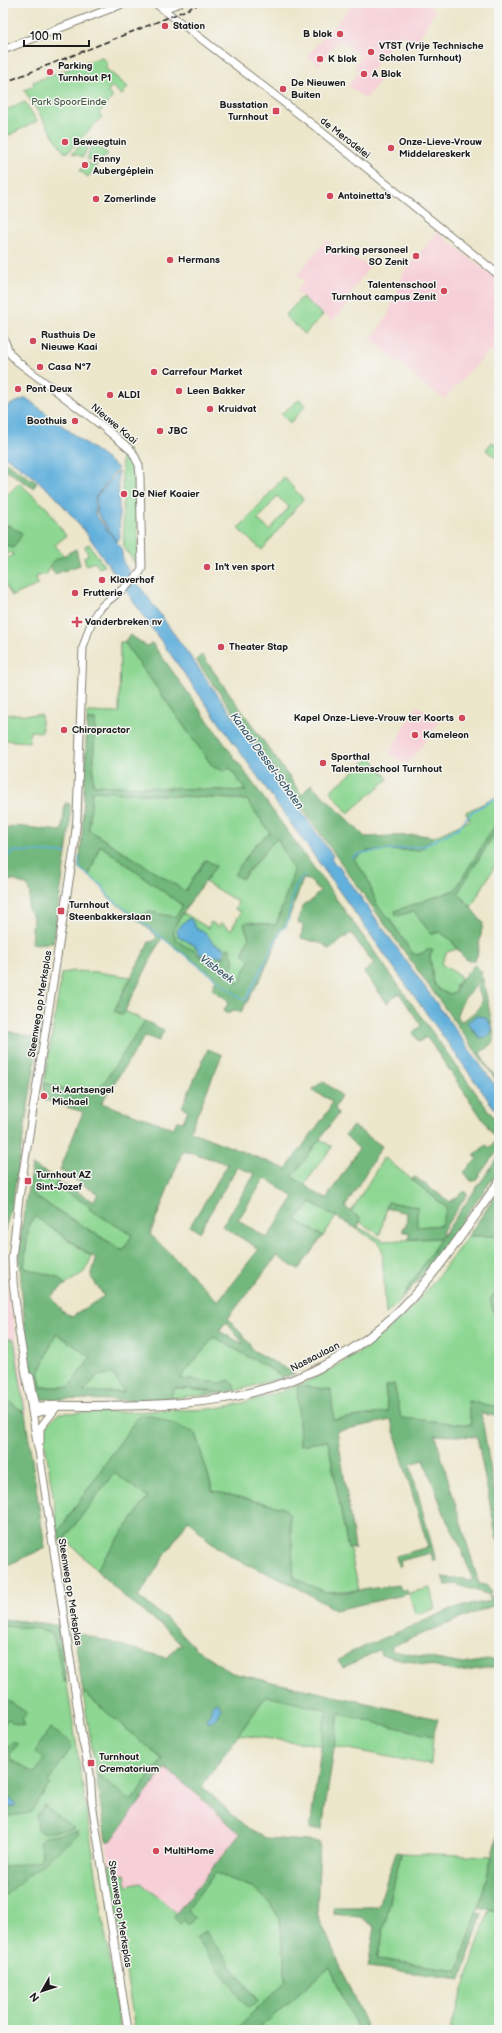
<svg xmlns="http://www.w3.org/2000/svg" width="502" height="2033" font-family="'Balsamiq Sans',sans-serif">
  <rect width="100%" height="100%" fill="#f6f6f2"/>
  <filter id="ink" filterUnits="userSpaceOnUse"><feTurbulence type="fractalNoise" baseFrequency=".025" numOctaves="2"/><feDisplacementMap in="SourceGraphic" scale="8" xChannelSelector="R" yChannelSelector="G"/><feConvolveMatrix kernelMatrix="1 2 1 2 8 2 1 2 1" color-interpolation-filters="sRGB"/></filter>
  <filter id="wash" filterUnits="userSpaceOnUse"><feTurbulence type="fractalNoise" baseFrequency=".012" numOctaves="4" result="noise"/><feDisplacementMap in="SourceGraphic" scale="16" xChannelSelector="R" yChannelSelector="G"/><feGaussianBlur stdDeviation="0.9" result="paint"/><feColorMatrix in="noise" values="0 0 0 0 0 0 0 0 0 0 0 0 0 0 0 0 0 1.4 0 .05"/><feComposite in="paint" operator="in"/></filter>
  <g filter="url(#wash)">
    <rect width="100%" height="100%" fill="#ece6cb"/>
    <!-- built -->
    <path fill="#f6cfd7" d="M354 3H426L435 11 416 44 401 34 375 66 371 74 380 80 366 99 348 86 359 71H356L357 68 354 66 361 57 357 53 338 40 319 65 307 56Z
      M437 232 499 281V356L490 350 444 399 427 387 371 339 388 315 404 272Z
      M326 240 333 244 332 248 336 251 370 266 345 301 349 304 332 321 296 292 304 281 297 275Z
      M417 706 441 719 419 750 406 765 389 753Z
      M4 1271 14 1324 27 1413 3 1397Z
      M165 1767 199 1796 240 1834 177 1913 141 1883 127 1886 116 1875 114 1864 109 1865 106 1841H111Z"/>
    <!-- green -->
    <path fill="#8dd793" stroke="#547a58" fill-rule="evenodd" d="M101 57 108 63 105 68 128 87 122 95 111 86 108 93 113 97 99 113 102 117 68 152H64L24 90 34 86 33 82Z
      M25 102 37 121 3 138V111Z
      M90 138 91 140 83 157 72 153Z
      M93 141 108 154 99 164 87 159Z
      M86 163 97 166 88 177 80 171Z
      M302 297 323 315 305 334 285 316Z
      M300 399 305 406 290 423 281 414Z
      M492 442 499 447V454L496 458 486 450Z
      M121 444 130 454 136 470 139 569 124 547Z
      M284 477 303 499 262 550 238 529ZM277 496 289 507 270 530 258 520Z
      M19 483 47 508 66 536 55 545 64 556 53 561 47 570 48 573 36 577 38 585 12 596 3 581V561L13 555 11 552 3 556V539L7 546 11 526 3 524V499Z
      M89 544 104 566 99 568 95 562 86 565 84 557 88 555 85 546Z
      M120 642H124L213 767 230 768 246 791 93 785 95 720H87V712L119 713Z
      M3 708 7 714 41 715 42 732 30 731 29 742 3 740Z
      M371 757 388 779 348 813 330 791Z
      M92 791 247 800 270 833 255 845 242 879 277 838 294 871 276 925 248 922 244 924 249 938 243 953 250 961 241 977 243 980 240 983 236 982 232 977 233 958 227 955 213 962C204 957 170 942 174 930 175 924 180 918 184 913L208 928 211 922 219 927 221 923 231 930 241 912 235 909 238 902 205 882 216 866 205 860 185 891 89 830Z
      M499 796V819L455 890 395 911 397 916 414 911 431 934 440 932 451 940 457 949 447 952 441 964 459 975 461 979 456 985 455 992 449 994C446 993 442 992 439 990 430 983 433 961 428 950L418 955 413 954 389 918 377 905 367 878 354 859 367 851 421 849 434 837 470 820 466 812Z
      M499 826V859L471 907 458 893Z
      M100 845 183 906 175 917 150 912 134 917 108 897 102 886 89 876Z
      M74 971 96 972 131 977 114 1011 122 1015 125 1011 145 1021 94 1098 44 1083 62 973Z
      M320 1139 332 1147 304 1185 292 1177Z
      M384 1157 447 1208 442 1225 416 1228 417 1207 388 1202 380 1235 360 1222 361 1219 351 1212Z
      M40 1176 50 1181 52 1176 58 1181 55 1185 90 1206 89 1209 132 1235 124 1251 34 1196Z
      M312 1202 336 1217 323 1236 296 1220Z
      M36 1217 92 1257 84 1272 65 1285 58 1277 24 1268 29 1223Z
      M358 1227 384 1241 441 1238 400 1301 386 1314 382 1250 379 1243 357 1229Z
      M468 1236H499V1289L494 1294 493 1310 499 1324V1407L468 1401 471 1425 401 1418 394 1384 385 1387 388 1412 334 1420 300 1445 328 1441 348 1549H350L359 1590 325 1592 294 1578 290 1515 284 1508 213 1491 195 1433 139 1415 58 1532 55 1528 56 1515 44 1436C44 1427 52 1418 60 1413 98 1412 137 1412 175 1410 189 1410 203 1410 217 1408 287 1397 356 1364 406 1313 429 1290 448 1263 468 1236Z
      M56 1333 91 1357 69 1387H41L39 1374Z
      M214 1337 284 1377 235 1391 234 1384 230 1380 221 1383 179 1379Z
      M8 1339H14L25 1413 3 1397V1348L9 1347Z
      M113 1374 125 1392 83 1393 97 1376Z
      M174 1388 226 1393 170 1398Z
      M114 1473 148 1497 96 1570 65 1538Z
      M430 1588 435 1609 415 1614 409 1593Z
      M3 1619 58 1625 120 2030H3Z
      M83 1692 162 1759 131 1801 96 1773Z
      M266 1696 327 1710 322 1745 238 1735Z
      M339 1713 433 1736 431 1765 334 1746Z
      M401 1853 492 1856 479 1907 458 1970 377 1959Z
      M114 1864 116 1875 125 1874 127 1886 141 1883 177 1913 174 1916 180 1923 187 1910 215 1873 254 1888 269 1902 280 1919 286 1981 236 2030H135L109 1865ZM204 1931 258 2001 248 2008 195 1938Z
      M499 1898V2030H450L489 1909 496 1911Z
      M330 1967 358 2030H257Z"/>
    <!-- forest -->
    <path fill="#72b87d" stroke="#476a4c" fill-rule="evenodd" d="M3 460 37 483 33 488 3 468Z
      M3 524 21 532 22 535 13 548 7 546 3 539Z
      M76 549 80 565 55 574 50 567 53 561Z
      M130 635 147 646 152 643 499 1125V1148L475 1181H471L464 1172 477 1159 474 1155 486 1145 490 1148 496 1139 431 1043 426 1037 419 1042 413 1033 421 1025 399 993 387 1003 364 972 374 964 351 933 329 950 323 944 301 938 303 925 298 923 299 916 305 903 310 902 320 891 309 880 303 879 286 926 281 930 262 976 241 1012 234 1010 227 1013 224 1011 229 1001 212 989 216 979 162 937 123 1015 114 1011 149 942 154 941 157 936 134 917 150 912 175 917 183 906 100 845 89 876 79 868 82 835 87 720H95L93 785 246 791 230 768 224 771 213 767 124 642ZM92 791 247 800 270 833 255 845 234 874 241 879 277 838 294 871 276 925 248 922 244 924 249 938 243 953 250 961 241 977 242 980 240 983 236 982 232 977 233 958 230 948 226 949 227 955 213 962C206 958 197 958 194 949 186 948 171 939 174 929 180 913 206 881 216 866L206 860 185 891 89 830Z
      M202 655 302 795 311 784 365 837 421 835 434 837 421 850 367 851 354 859 367 878 377 905 389 918 413 954 418 955 428 950H433L430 956 434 984 439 990 449 994 455 992C457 979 468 975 474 965L482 972 480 981 464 999 457 1014 460 1021C466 1020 466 1018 471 1015 484 1005 484 1002 477 988L483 978 494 1035V1042L488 1048 480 1052 488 1068 499 1079V1084L196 660ZM477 1016 480 1038 472 1030 473 1019Z
      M65 803 70 804V826L53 943 31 944 33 917 28 909 30 894 27 885 12 880 3 882V830L15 826 62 831Z
      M499 819V826L458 892 483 923 477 956 475 960C463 964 458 947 451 940 448 937 443 935 440 932L431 934 414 911 396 916 395 911 455 890Z
      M145 1021 164 1030 159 1041 145 1036 101 1103 173 1128 177 1121 183 1122 188 1110 182 1107 208 1049 222 1055 190 1131 286 1169 329 1110 332 1101 312 1090 323 1081 341 1095 335 1108 338 1114 292 1177 326 1199 359 1149 345 1135 353 1126 382 1146 345 1207 361 1219 357 1229 311 1202 296 1220 323 1236 298 1270 277 1256 228 1318 250 1344 251 1349 295 1374 284 1377 214 1337 180 1379 221 1383 230 1380 234 1384 235 1391 226 1393 175 1388 170 1398 130 1400 43 1399C28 1391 19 1271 20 1250 21 1222 28 1193 32 1165L52 1176 50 1181 40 1177 34 1196 123 1251 132 1235 89 1209 90 1206 55 1186 58 1181 93 1201 98 1194 60 1170 83 1112 42 1099 43 1097H46V1095L43 1094 44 1083 94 1097ZM183 1150 228 1164 190 1226 199 1232 237 1167 255 1174 222 1226 259 1249 218 1301 150 1234ZM265 1178 294 1197 267 1238 238 1220ZM36 1217 96 1259 91 1277 104 1296 72 1317 63 1312 51 1296 65 1285 58 1277 24 1268 29 1223ZM226 1322 243 1343V1344L219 1331ZM56 1333 91 1357 69 1387H41L39 1374ZM113 1374 124 1392H83L97 1376Z
      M3 1030 39 1039 12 1205 6 1225 3 1245Z
      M499 1156V1170L426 1271 400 1301 441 1238 409 1239V1232H403V1227H406L407 1213 386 1208 388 1202 417 1207V1227L441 1225 447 1208 412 1179 415 1177 450 1202 465 1191 467 1195 443 1230 442 1237Z
      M499 1191V1236H468Z
      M499 1289V1324L493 1310 490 1299Z
      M394 1384 401 1418 471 1425 468 1401 499 1407V1417L481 1413 499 1519V1539L497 1540 477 1437 435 1435 479 1584 486 1585 491 1591 490 1595 455 1584 446 1585 442 1577 473 1580 458 1541 447 1521 424 1460 410 1464 436 1561H433L431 1553 400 1561 401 1566H398L396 1556 428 1547 391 1420 337 1431 355 1548 348 1549 328 1441 300 1445 297 1385 331 1390 334 1420 388 1412 385 1386Z
      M3 1397 25 1413 45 1548 3 1567Z
      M139 1415H152L195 1433 213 1491 284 1508 290 1515 294 1578 325 1592H347L399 1585 401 1590H407L408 1594 335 1610 295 1586 231 1557 206 1538 188 1520 138 1597 166 1618 196 1649 232 1673 438 1719 433 1736 339 1714 322 1829H310L326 1710 266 1696 202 1786 248 1829 265 1838 320 1842 317 1913 368 2030H358L330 1967 257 2030H236L286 1981 280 1919 269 1902 254 1888 215 1873 187 1910 195 1918 188 1925 184 1920 180 1924 174 1916 240 1834 199 1796 165 1768 111 1841H106L96 1773 131 1801 162 1759 83 1692 74 1632 167 1658 178 1646H182L164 1627 128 1600 96 1570 148 1497 114 1473 65 1538 60 1542 58 1532Z
      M489 1596 497 1598V1604L392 1646V1651L463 1664 499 1658V1666L459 1672 382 1655 379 1650 343 1668 338 1661 347 1654 454 1608 490 1601Z
      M3 1619 58 1625 66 1682H64C58 1666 60 1648 51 1634L38 1629 3 1626Z
      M3 1697 27 1713 22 1719 25 1725 22 1726 15 1724 8 1719 3 1727Z
      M50 1728 71 1742 70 1750 48 1782 50 1784 30 1813 3 1817V1808L14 1807 16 1804 3 1792V1744L8 1747 12 1742 18 1744 10 1754 11 1760 35 1773 44 1759 35 1752Z
      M44 1805 75 1829 44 1833 38 1830 36 1816Z
      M499 1828V1898L496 1911 479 1907Z
      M78 1831 79 1834 3 1897V1871L6 1866 39 1861 42 1856 40 1843 45 1837Z
      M396 1852 401 1853 377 1959 458 1970 477 1912 482 1913 461 1979 368 1967 375 1927 360 1917 333 1914V1907H378Z
      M205 1931 258 2002 248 2008 195 1938Z"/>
    <!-- water -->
    <path fill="#62b0dc" stroke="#3f667c" d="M26 398 118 468 95 497V514L121 548 124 564 333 856 331 858 336 865 337 864 499 1091V1115L146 620 85 531 54 495 29 473 3 455V408Z
      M118 471 120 538 117 542 97 513 96 497Z
      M187 919H191L196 928 206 933 213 943 224 948V953L221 957 200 954 195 946 178 936 177 930Z
      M477 1016 485 1017 493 1028 488 1037 480 1038 467 1022Z
      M217 1702 221 1707C219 1714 215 1723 207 1721L206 1719 210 1714 212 1704Z
      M3 1792 16 1804 14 1807 3 1808Z"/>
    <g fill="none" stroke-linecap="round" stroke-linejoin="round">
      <!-- stream -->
      <path stroke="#62b0dc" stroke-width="1.5" d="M79 856V868L102 886 109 897 242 999 246 1000 281 930 286 926C292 910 290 885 306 874
        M352 858 362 853 424 846 458 828 472 812 499 796
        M3 862 13 851 66 853"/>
    </g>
  </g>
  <g filter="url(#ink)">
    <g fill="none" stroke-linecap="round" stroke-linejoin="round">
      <defs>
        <path id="secondary" d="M155 3 317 128 499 275
          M163 9 180 3
          M3 50 125 3
          M3 337 10 354 18 362 101 425 132 451 139 465 140 477 142 568C135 584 111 596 99 609 90 620 88 634 83 647L77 817 74 849 19 1198 12 1258 13 1282 19 1331 38 1448
          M30 1377 37 1412
          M40 1442V1428L55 1409
          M38 1444 82 1738 90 1773 92 1801
          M91 1797 128 2030"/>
        <path id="primary" d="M36 1407C51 1405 66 1406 81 1406 114 1406 148 1406 181 1403 265 1398 341 1369 401 1309 439 1271 468 1225 499 1182
          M37 1412 51 1409"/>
      </defs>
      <!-- secondary casing -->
      <use href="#secondary" stroke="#848174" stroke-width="9"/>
      <!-- primary casing -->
      <use href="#primary" stroke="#848174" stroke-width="10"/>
      <!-- secondary -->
      <use href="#secondary" stroke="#fff" stroke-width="7"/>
      <!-- primary -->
      <use href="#primary" stroke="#fff" stroke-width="8"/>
      <!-- rail -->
      <path stroke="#1c1c1c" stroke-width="1.5" stroke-dasharray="6 3" stroke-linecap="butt" d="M3 83 172 16 202 3"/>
    </g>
  </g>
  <!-- markers -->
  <g fill="#d1495b" stroke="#f6f6f2" stroke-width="1.5">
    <circle cx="165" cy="26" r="4"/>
    <circle cx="340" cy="34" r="4"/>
    <circle cx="371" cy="52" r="4"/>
    <circle cx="320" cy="59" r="4"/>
    <circle cx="50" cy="72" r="4"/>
    <circle cx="364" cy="74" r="4"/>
    <circle cx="283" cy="89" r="4"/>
    <rect x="272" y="107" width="8" height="8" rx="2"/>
    <circle cx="65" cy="142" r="4"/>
    <circle cx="391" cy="148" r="4"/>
    <circle cx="85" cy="165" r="4"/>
    <circle cx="330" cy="196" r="4"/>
    <circle cx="96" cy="199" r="4"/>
    <circle cx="416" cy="256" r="4"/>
    <circle cx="170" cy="260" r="4"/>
    <circle cx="444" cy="291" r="4"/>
    <circle cx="33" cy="341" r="4"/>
    <circle cx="40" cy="367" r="4"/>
    <circle cx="154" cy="372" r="4"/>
    <circle cx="18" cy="389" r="4"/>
    <circle cx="179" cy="391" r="4"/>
    <circle cx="110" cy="395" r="4"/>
    <circle cx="210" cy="409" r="4"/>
    <circle cx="75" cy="421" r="4"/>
    <circle cx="160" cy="431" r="4"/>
    <circle cx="124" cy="494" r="4"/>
    <circle cx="207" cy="567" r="4"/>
    <circle cx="102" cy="580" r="4"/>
    <circle cx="75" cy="593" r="4"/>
    <path d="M75 616h4v4h4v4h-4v4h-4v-4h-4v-4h4z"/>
    <circle cx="221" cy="647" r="4"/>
    <circle cx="462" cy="718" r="4"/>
    <circle cx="64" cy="730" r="4"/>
    <circle cx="415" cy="735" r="4"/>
    <circle cx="323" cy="763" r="4"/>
    <rect x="57" y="907" width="8" height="8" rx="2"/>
    <circle cx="44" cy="1096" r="4"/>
    <rect x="24" y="1177" width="8" height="8" rx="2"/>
    <rect x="87" y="1759" width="8" height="8" rx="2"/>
    <circle cx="156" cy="1851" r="4"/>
  </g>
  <g text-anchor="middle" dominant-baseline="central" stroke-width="3" stroke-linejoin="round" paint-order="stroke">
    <!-- poi labels -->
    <g font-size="10" font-weight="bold" fill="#1c1c1c" stroke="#f6f6f2" text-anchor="start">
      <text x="173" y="26">Station</text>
      <text x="332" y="34" text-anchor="end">B blok</text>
      <text x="379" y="46">VTST (Vrije Technische<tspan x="379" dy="12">Scholen Turnhout)</tspan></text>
      <text x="328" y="59">K blok</text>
      <text x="58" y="66">Parking<tspan x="58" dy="12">Turnhout P1</tspan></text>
      <text x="372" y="74">A Blok</text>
      <text x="291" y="83">De Nieuwen<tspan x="291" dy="12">Buiten</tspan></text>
      <text x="268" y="105" text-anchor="end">Busstation<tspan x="268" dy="12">Turnhout</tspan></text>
      <text x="73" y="142">Beweegtuin</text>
      <text x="399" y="142">Onze-Lieve-Vrouw<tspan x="399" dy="12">Middelareskerk</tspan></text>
      <text x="93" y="159">Fanny<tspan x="93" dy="12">Aubergéplein</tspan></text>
      <text x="338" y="196">Antoinetta's</text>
      <text x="104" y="199">Zomerlinde</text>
      <text x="408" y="250" text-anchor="end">Parking personeel<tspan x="408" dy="12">SO Zenit</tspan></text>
      <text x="178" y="260">Hermans</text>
      <text x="436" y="285" text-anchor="end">Talentenschool<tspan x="436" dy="12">Turnhout campus Zenit</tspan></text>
      <text x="41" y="335">Rusthuis De<tspan x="41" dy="12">Nieuwe Kaai</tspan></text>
      <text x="48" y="367">Casa N°7</text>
      <text x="162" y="372">Carrefour Market</text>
      <text x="26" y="389">Pont Deux</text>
      <text x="187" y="391">Leen Bakker</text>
      <text x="118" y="395">ALDI</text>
      <text x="218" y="409">Kruidvat</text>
      <text x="67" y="421" text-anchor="end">Boothuis</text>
      <text x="168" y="431">JBC</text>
      <text x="132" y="494">De Nief Koaier</text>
      <text x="215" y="567">In't ven sport</text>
      <text x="110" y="580">Klaverhof</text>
      <text x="83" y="593">Frutterie</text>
      <text x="85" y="622">Vanderbreken nv</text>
      <text x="229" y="647">Theater Stap</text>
      <text x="454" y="718" text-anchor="end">Kapel Onze-Lieve-Vrouw ter Koorts</text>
      <text x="72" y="730">Chiropractor</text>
      <text x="423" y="735">Kameleon</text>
      <text x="331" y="757">Sporthal<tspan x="331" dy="12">Talentenschool Turnhout</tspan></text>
      <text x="69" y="905">Turnhout<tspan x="69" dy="12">Steenbakkerslaan</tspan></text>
      <text x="52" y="1090">H. Aartsengel<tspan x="52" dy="12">Michael</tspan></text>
      <text x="36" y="1175">Turnhout AZ<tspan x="36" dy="12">Sint-Jozef</tspan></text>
      <text x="99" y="1757">Turnhout<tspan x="99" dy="12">Crematorium</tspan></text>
      <text x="164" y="1851">MultiHome</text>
    </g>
    <!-- park labels -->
    <g font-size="10" fill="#445d46" stroke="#f6f6f2">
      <text x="69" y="102">Park SpoorEinde</text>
    </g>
    <!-- street labels -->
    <g font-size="10" fill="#1c1c1c" stroke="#f6f6f2">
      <text transform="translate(345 138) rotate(38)">de Merodelei</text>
      <text transform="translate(114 424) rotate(40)">Nieuwe Kaai</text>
      <text transform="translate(40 1004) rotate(-81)">Steenweg op Merksplas</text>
      <text transform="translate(315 1357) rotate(-27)">Nassaulaan</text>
      <text transform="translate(70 1592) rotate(81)">Steenweg op Merksplas</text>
      <text transform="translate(120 1914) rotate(81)">Steenweg op Merksplas</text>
    </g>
    <!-- water labels -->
    <g font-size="11" font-style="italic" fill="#385769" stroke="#f6f6f2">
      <text transform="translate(267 761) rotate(54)">Kanaal Dessel-Schoten</text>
      <text transform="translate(217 969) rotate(37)">Visbeek</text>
    </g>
  </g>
  <!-- margin -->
  <rect width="502" height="2033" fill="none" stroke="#f6f6f2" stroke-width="16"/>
  <!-- north arrow -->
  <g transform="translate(42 1991) rotate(231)" stroke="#f6f6f2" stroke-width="3" paint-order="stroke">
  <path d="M0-3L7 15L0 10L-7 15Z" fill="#1c1c1c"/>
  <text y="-6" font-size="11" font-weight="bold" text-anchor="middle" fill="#1c1c1c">N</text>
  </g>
  <!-- scale -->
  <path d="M24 40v6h65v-6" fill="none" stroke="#1c1c1c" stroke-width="2"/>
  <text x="30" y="40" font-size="12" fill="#1c1c1c" stroke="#f6f6f2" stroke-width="3" paint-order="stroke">100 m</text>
</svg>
